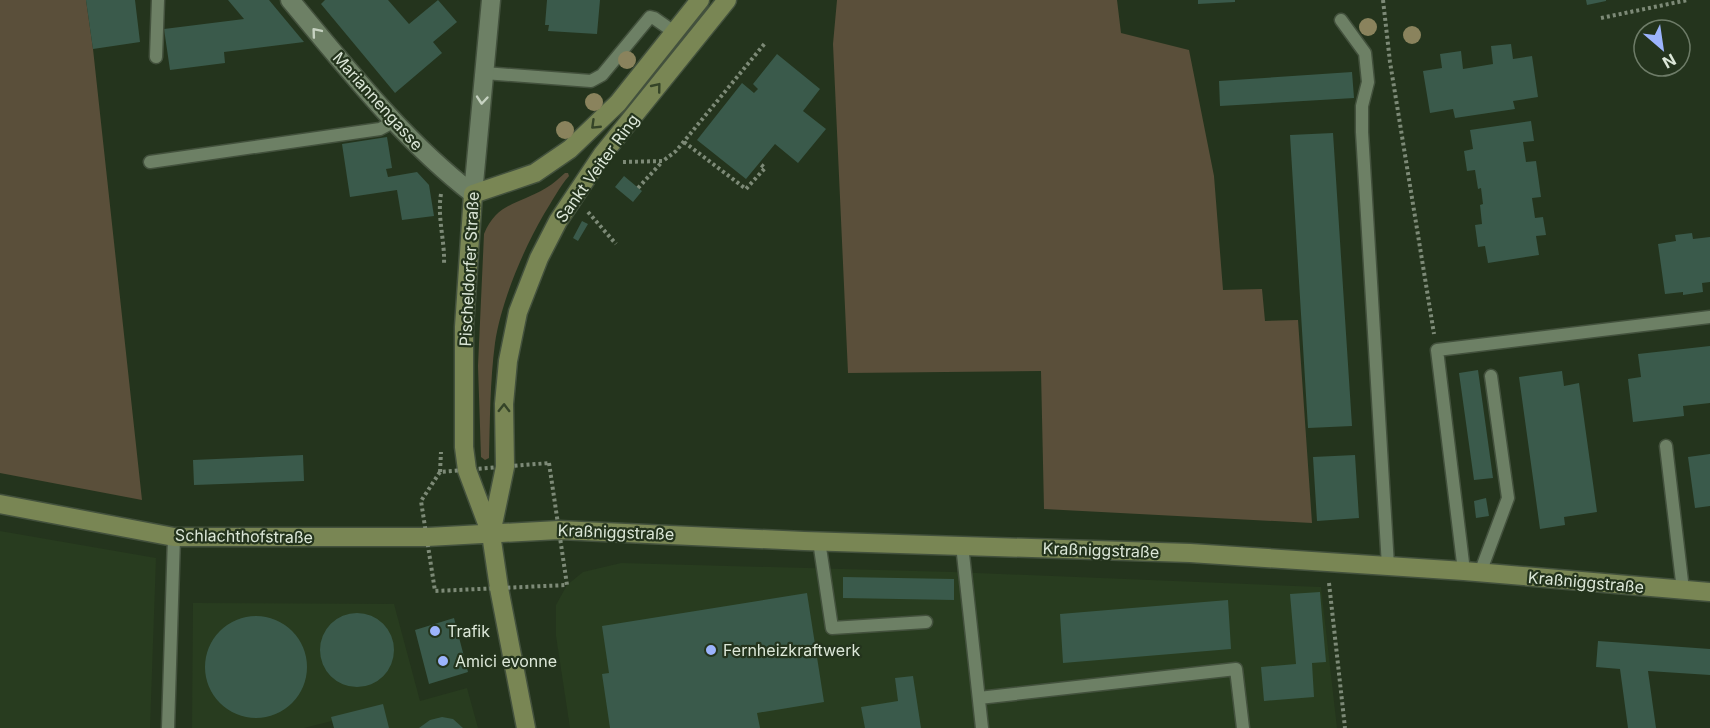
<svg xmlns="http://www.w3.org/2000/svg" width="1710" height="728" font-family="Inter,sans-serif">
  <rect width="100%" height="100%" fill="#24341d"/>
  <!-- built -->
  <path fill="#283c1f" d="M0 531 156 558 150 728H0Z
    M621 563 953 572 1321 587 1337 728H570L556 636V605L567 585 583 572Z
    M193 603 394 604 420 701 467 688 478 728H334L332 721 304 728H192Z"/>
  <!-- green -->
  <path fill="#5a4f3a" d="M0 0H86L93 49 142 500 0 473Z
    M837 0H1117L1121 33 1189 50 1214 176 1223 290 1262 289 1265 321 1298 320 1312 523 1044 509 1041 371 848 373 833 44Z
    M565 173H568L569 176C559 187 552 202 544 214 523 250 501 302 495 343 490 381 490 420 489 458L485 460 481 457 478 366 484 234C497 202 520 204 546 188 553 184 559 178 565 173Z"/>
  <!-- building -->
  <path fill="#3a5a4b" d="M86 0H135L140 42 93 49Z
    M228 0H269L304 42 224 52 225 63 170 70 164 29 244 19Z
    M325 0H388L409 24 438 0 457 22 433 42 442 53 395 93 321 4Z
    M547 0H600L597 34 548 31 549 25H545Z
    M1198 0H1235V2L1198 4Z
    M1586 0H1606V1L1587 5Z
    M1511 44 1513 59 1532 56 1538 97 1513 101 1515 109 1455 118 1453 109 1430 113 1423 71 1442 68 1440 54 1461 51 1463 69 1493 64 1491 46Z
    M777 54 820 89 803 111 826 129 798 163 775 144 746 179 697 140 742 83 754 93 758 89 753 84Z
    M1352 72 1354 98 1220 106 1219 81Z
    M1531 121 1534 141 1523 142 1526 162 1536 161 1541 197 1532 198 1535 218 1543 217 1546 235 1536 236 1539 255 1488 263 1485 246 1478 247 1475 225 1482 224 1480 205 1483 204 1481 188 1478 189 1475 170 1467 171 1464 151 1473 149 1470 130Z
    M1333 133 1352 426 1308 428 1290 135Z
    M387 137 392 168 386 169 388 177 417 172 429 185 434 216 402 220 397 190 350 197 342 144Z
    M624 176 642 191 633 202 615 187Z
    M582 221 588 224 578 241 573 238Z
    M1692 233 1693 239 1710 237V282L1702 283 1703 292 1683 295V292L1665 294 1658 244 1676 241 1675 235Z
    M1710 346V403L1683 406 1684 416 1633 422 1628 379 1641 377 1638 354Z
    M1478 370 1493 478 1474 480 1459 373Z
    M1562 371 1564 386 1579 383 1597 512 1564 517 1565 525 1540 529 1519 377Z
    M1710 454V506L1695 508 1688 457Z
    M303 455 304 481 194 485 193 460Z
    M1355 455 1359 518 1317 521 1313 457Z
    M1486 498 1489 516 1476 518 1474 501Z
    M843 577 954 579V600L843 598Z
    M1320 592 1326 662 1312 663 1314 697 1264 701 1261 667 1296 664 1290 594Z
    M807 593 824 702 757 713 760 728H610L602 674 609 673 602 626Z
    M1228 600 1231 649 1063 663 1060 614Z
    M320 650a37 37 0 1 1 74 0a37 37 0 1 1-74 0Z
    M205 667a51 51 0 1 1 102 0a51 51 0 1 1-102 0Z
    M454 618 468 672 429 684 415 630Z
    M1598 641 1710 649V675L1648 671 1656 728H1628L1620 669 1596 667Z
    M913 676 921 728H865L861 707 898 701 895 678Z
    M383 704 389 728H334L331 717Z
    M442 717 453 719 463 728H419L430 720Z"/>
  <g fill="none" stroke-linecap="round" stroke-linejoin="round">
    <defs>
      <path id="lane" d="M1341 20 1365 53 1368 82 1362 106V132L1388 566
        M156 57 158 0
        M484 73 591 81 602 75 650 17 654 18 674 32
        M150 162 380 129 393 122
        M1666 446 1683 590
        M819 541 832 628 926 622
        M962 545 982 728
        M1464 571 1437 350 1710 317
        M1480 573 1508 498 1491 376
        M979 698 1236 669 1243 728
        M168 728 174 537"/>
      <path id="street" d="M290 0C347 68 402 139 473 194
        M473 194 491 0"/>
      <path id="secondary" d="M0 504 174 537H427L559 530 804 541 1190 553 1464 571 1710 592
        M491 534 505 467 504 404 508 361 518 312 539 258 558 221 602 155 727 0
        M526 728 499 588 491 534 467 470 464 447V327L473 194 535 173 570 149 618 103 700 0"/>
    </defs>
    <!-- lane casing -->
    <use href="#lane" stroke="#43513d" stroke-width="15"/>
    <!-- street casing -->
    <use href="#street" stroke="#43513d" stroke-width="21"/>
    <!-- secondary casing -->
    <use href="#secondary" stroke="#43513d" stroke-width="21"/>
    <!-- path -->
    <path stroke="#7d8a77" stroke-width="4" stroke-dasharray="3 3" stroke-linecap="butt" d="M1383 0 1390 62 1434 334
      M1601 18 1688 0
      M684 142 746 189 765 168 759 163
      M623 162 663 161 676 151 766 42
      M638 188 662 162
      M441 194C437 217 445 241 444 264
      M588 212 616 244
      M549 463 567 585 435 591 421 501 440 472Z
      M440 472 441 452
      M1329 583 1345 728"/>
    <!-- lane -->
    <use href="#lane" stroke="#6d8065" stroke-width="12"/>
    <!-- street -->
    <use href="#street" stroke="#6d8065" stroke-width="18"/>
    <!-- secondary -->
    <use href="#secondary" stroke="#798654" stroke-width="18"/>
  </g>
  <!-- trees -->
  <g fill="#8a835d">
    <circle cx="1368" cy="27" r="9"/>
    <circle cx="1412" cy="35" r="9"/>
    <circle cx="627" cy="60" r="9"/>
    <circle cx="594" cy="102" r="9"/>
    <circle cx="565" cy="130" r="9"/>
  </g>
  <!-- one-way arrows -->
  <defs><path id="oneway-chevron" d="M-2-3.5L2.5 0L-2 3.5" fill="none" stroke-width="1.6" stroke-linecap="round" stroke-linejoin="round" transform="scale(1.5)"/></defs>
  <g stroke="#c6d2c1">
    <use href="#oneway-chevron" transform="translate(316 32) rotate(-130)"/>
    <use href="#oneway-chevron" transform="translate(482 100) rotate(95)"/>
  </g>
  <g stroke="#354428">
    <use href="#oneway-chevron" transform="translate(657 87) rotate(-51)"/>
    <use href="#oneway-chevron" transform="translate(595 125) rotate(136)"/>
    <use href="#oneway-chevron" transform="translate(504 408) rotate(-89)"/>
  </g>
  <!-- markers -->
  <g fill="#9cb4fd" stroke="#24341d" stroke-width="2">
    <circle cx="435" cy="631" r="6"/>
    <circle cx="711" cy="650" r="6"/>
    <circle cx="443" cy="661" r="6"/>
  </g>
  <g text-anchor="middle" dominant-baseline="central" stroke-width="4.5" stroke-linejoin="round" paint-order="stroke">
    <!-- street labels -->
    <g font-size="16" fill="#dce7d8" stroke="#24341d">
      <text transform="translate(378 101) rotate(48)">Mariannengasse</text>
      <text transform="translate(597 168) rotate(-54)">Sankt Veiter Ring</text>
      <text transform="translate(469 269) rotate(-87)">Pischeldorfer Straße</text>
      <text transform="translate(616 532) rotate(2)">Kraßniggstraße</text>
      <text transform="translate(244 536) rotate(1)">Schlachthofstraße</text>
      <text transform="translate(1101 550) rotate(2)">Kraßniggstraße</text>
      <text transform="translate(1586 582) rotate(5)">Kraßniggstraße</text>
    </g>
    <!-- poi labels -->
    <g font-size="16" fill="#dce7d8" stroke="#24341d" text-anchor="start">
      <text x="447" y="631">Trafik</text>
      <text x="723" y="650">Fernheizkraftwerk</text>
      <text x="455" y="661">Amici evonne</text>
    </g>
  </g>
  <!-- north arrow -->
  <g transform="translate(1662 48) rotate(151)"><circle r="28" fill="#24341d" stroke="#6e7c68" stroke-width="1.5"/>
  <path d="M0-4.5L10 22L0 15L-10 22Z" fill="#9cb4fd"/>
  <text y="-9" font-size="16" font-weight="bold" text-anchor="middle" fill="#dce7d8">N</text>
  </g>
</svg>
